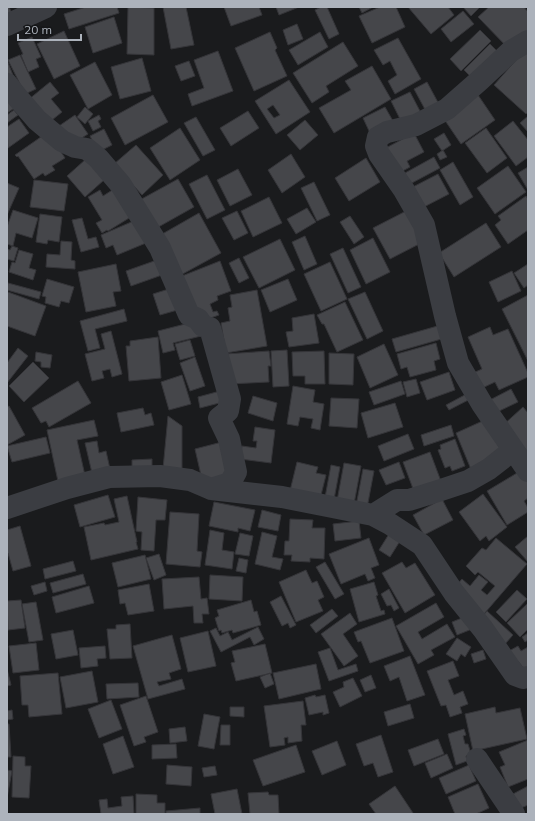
<svg xmlns="http://www.w3.org/2000/svg" width="535" height="821" font-family="Mulish,sans-serif">
  <rect width="100%" height="100%" fill="#1a1b1d"/>
  <!-- building -->
  <path fill="#45464a" stroke="#353539" fill-rule="evenodd" d="M7 7H9L14 18 7 21Z
    M86 7H117L119 13 69 29 64 14Z
    M128 7 154 8V55L127 54Z
    M163 7H186L194 45 171 49Z
    M224 7H259L262 15 231 26Z
    M276 7H299L279 15Z
    M321 7H327L339 34 329 39 315 10Z
    M359 7H373L362 13Z
    M380 7H396L405 27 372 43 359 16Z
    M408 7H448L454 15 431 34Z
    M463 7H480L471 16Z
    M489 7H524L528 12V30L509 49 478 17Z
    M463 11 474 24 451 42 441 29Z
    M114 17 122 43 93 53 85 27Z
    M297 24 303 39 288 45 283 30Z
    M480 30 491 41 461 71 450 59Z
    M64 31 80 66 54 79 37 44Z
    M270 32 277 48 275 50 287 76 254 91 235 48Z
    M320 32 328 47 298 65 289 50Z
    M32 37 41 57 36 59 39 67 28 72 21 55 23 54 18 43Z
    M398 38 421 79 395 94 388 81 397 75 390 61 383 65 374 50Z
    M343 42 358 66 326 86 329 92 312 103 293 73Z
    M490 44 502 56 476 82 464 70Z
    M218 51 233 91 192 106 188 94 204 88 194 60Z
    M524 51 528 54V112L526 114 494 85Z
    M20 55 36 89 25 94 8 60Z
    M142 58 151 91 120 99 111 67Z
    M7 60 20 93 16 94 7 71Z
    M189 61 195 76 181 81 175 66Z
    M95 62 112 95 88 109 70 75Z
    M372 66 391 99 334 133 319 108 351 90 345 81Z
    M289 80 310 112 276 134 255 101ZM273 105 280 115 274 118 267 109Z
    M50 82 59 93 51 99 62 112 47 124 28 100Z
    M427 82 441 108 428 115 414 89Z
    M410 92 421 113 402 123 391 101Z
    M7 95 19 105 7 113Z
    M153 95 168 122 125 145 111 118Z
    M478 95 495 120 461 144 444 119Z
    M85 107 93 114 85 124 77 117Z
    M385 107 393 121 370 133 363 118Z
    M14 110 18 115 7 123V115Z
    M248 111 259 128 231 146 220 128Z
    M75 115 88 134 72 144 59 126Z
    M99 115 101 119 98 121 101 127 93 131 88 121Z
    M528 116V132L520 123Z
    M196 117 215 150 203 156 184 123Z
    M19 119 29 133 8 148 7 127Z
    M305 120 318 135 300 150 287 135Z
    M513 121 528 140V157L516 166 494 136Z
    M180 128 200 160 170 180 150 148Z
    M486 128 507 158 487 173 465 143Z
    M104 129 112 145 98 152 90 136Z
    M48 132 65 158 52 166 55 170 45 176 43 173 34 179 18 156 17 157 15 155Z
    M414 133 424 152 407 161 410 167 397 174 384 149Z
    M444 133 451 145 442 151 434 139Z
    M136 145 163 175 142 195 114 164Z
    M443 150 447 157 440 160 437 154Z
    M291 154 305 177 282 193 268 170Z
    M434 157 440 168 410 184 405 173Z
    M366 158 380 182 349 201 335 178Z
    M86 159 104 180 85 197 67 176Z
    M453 162 473 197 460 205 440 170Z
    M508 166 526 192 495 214 477 188Z
    M528 167V190L518 173Z
    M238 169 252 195 230 206 217 180Z
    M438 174 449 194 420 209 409 189Z
    M207 175 225 210 207 219 189 184Z
    M178 179 194 207 153 230 138 201Z
    M34 180 68 184 64 211 30 207Z
    M314 182 330 215 317 221 301 188Z
    M7 183 19 188 7 215Z
    M117 187 134 215 108 231 107 230 102 233 96 223 102 220 88 197 100 190 103 196Z
    M526 196 528 199V230L508 244 495 225 501 220 498 216Z
    M269 197 282 223 253 237 241 211Z
    M307 208 316 222 296 234 287 219Z
    M13 210 38 218 32 238 16 233 13 246 7 244V227Z
    M408 210 425 241 390 259 373 228Z
    M237 211 248 233 234 240 222 218Z
    M199 213 221 253 179 276 157 237Z
    M40 214 62 217 59 242 48 240 47 244 36 242Z
    M350 216 364 237 354 244 340 222Z
    M82 218 88 239 96 237 99 247 81 252 72 220Z
    M136 220 146 243 117 255 113 245 106 248 101 235Z
    M486 223 501 247 454 277 439 253Z
    M305 236 317 264 304 270 292 242Z
    M373 238 390 272 366 284 350 250Z
    M280 239 295 270 259 288 243 257Z
    M61 241 72 242 71 260 75 261V269L46 267 47 254 60 255Z
    M12 246 18 248 14 261 7 259V249L10 250Z
    M343 248 361 287 348 293 330 254Z
    M19 250 33 254 29 268 36 270 33 280 9 272 12 262 15 263Z
    M239 258 249 278 239 283 229 263Z
    M157 260 162 275 131 286 126 271Z
    M220 261 231 291 217 296 218 300 210 304 213 312 217 311 219 315 202 321 182 276Z
    M330 262 347 299 321 311 304 274Z
    M116 264 121 291 113 292 116 306 86 312 78 272Z
    M528 264V285L524 288 514 273Z
    M512 271 521 291 498 302 489 282Z
    M47 279 74 287 69 303 61 301 59 307 45 303 46 297 42 296Z
    M288 279 297 300 270 312 261 290Z
    M8 283 41 292 39 299 7 290Z
    M175 287 181 309 160 315 153 294Z
    M257 290 267 346 226 353 221 323 230 321 228 308 232 307 230 295Z
    M8 292 46 306 35 336 7 326V295Z
    M365 292 383 331 367 339 348 299Z
    M528 295V361L502 309Z
    M345 302 363 340 337 352 324 324H322L317 315Z
    M124 309 127 321 95 329 100 348 88 351 80 321Z
    M314 314 319 343 289 347 286 332 293 331 292 318Z
    M197 321 201 336 173 343 175 350 163 353 158 331Z
    M441 325 445 338 396 352 392 339Z
    M490 327 493 335 508 329 528 373V377L499 390 495 382 478 390 471 374 482 369 468 337Z
    M111 331 122 374 112 377 110 369 102 371 104 378 92 381 85 354 105 349 101 334Z
    M158 337 161 378 129 381 126 346H130V341Z
    M190 340 195 356 180 360 175 344Z
    M436 343 440 359 434 361 436 370 410 377 407 367 401 369 397 354Z
    M384 344 398 375 370 388 357 357Z
    M18 348 28 356 7 383V363Z
    M287 350 289 386 273 387 271 351Z
    M269 351 271 366H268L269 382 229 384 225 354Z
    M324 351 325 384H305V376H293L292 352Z
    M36 352 52 355 50 368 41 367V362L35 361Z
    M329 353 354 354 353 385 329 384Z
    M195 357 205 386 190 391 180 363Z
    M33 362 49 378 24 402 9 386Z
    M449 372 455 390 427 400 420 382Z
    M182 375 191 404 169 410 161 382Z
    M416 379 420 393 407 397 403 382Z
    M78 381 91 403 49 427 46 421 41 423 32 408Z
    M401 381 405 394 374 405 369 392Z
    M293 386 315 390 313 402 324 404 320 430 311 428 313 419 300 417 298 426 287 424Z
    M511 389 518 402 493 414 486 402Z
    M224 390 227 401 200 408 198 397Z
    M474 390 476 396 449 410 446 405Z
    M253 396 277 403 273 421 248 413Z
    M331 398 359 399 357 428 329 426Z
    M395 403 403 427 368 438 361 413Z
    M9 406 25 435 7 445V407Z
    M523 407 528 413V453L501 427Z
    M143 408 145 415 151 413 154 425 121 432 117 413Z
    M168 416 182 426V470L163 469Z
    M487 419 507 465 475 479 456 433Z
    M94 420 98 436 77 440 86 480 59 486 47 430Z
    M451 425 454 436 424 446 421 435Z
    M255 427 275 430 271 463 240 459 242 446 256 448 257 441H253Z
    M408 434 414 449 384 461 378 446Z
    M46 437 50 453 12 462 7 446Z
    M455 439 465 466 452 471 450 466 445 468 438 450 441 449 440 445Z
    M97 441 99 453 106 451 110 469 92 473 85 443Z
    M222 442 231 477 203 484 195 449Z
    M430 452 442 484 415 494 403 462Z
    M152 459V474L132 475V460Z
    M297 462 318 467 316 473 326 475 319 503 289 495Z
    M399 462 405 478 386 485 379 470Z
    M344 463 361 466 354 504 337 501Z
    M331 465 340 467 333 505 324 503Z
    M363 469 374 471 367 508 356 506Z
    M522 470 528 480V498L524 501 528 508V512L507 525 487 491Z
    M483 494 507 527 489 541 486 536 480 541 459 512Z
    M108 495 115 517 80 527 74 505Z
    M127 496 137 542H136L138 549 91 560 84 527 104 523 105 525 119 522 114 499Z
    M138 497 167 500 165 520H156L154 551 141 550 142 532 136 531Z
    M442 499 453 520 424 535 413 515Z
    M214 502 255 510 250 531 238 528V532L209 526Z
    M262 510 281 515 278 531 258 527Z
    M170 512 199 514 197 551 202 552 200 567 166 564Z
    M290 519 313 520 312 528H325L324 559 310 558V562L291 561 292 555H284L285 541H289Z
    M359 521 361 538 335 541 333 524Z
    M20 526 31 566 13 571 8 553 7 554V530Z
    M210 530 224 533 222 550 234 552 232 569 205 565Z
    M262 532 277 536 272 557 283 559 280 570 255 564Z
    M240 533 253 536 249 556 235 554Z
    M389 534 400 541 390 557 379 550Z
    M528 536V562L515 547Z
    M369 538 379 565 371 568 375 578 368 581 365 574 341 584 329 554Z
    M496 538 527 564 484 614 454 588 462 579 470 586 479 575 488 582 481 590 487 595 495 586 478 572 475 575 466 566 482 548 486 550Z
    M159 554 166 575 154 580 146 558Z
    M145 555 151 579 118 587 112 563Z
    M239 558 248 560 246 573 236 571Z
    M73 561 76 571 45 579 43 569Z
    M325 562 344 594 335 599 316 567Z
    M402 562 406 568 415 563 435 595 405 613 382 573Z
    M306 570 312 583 317 581 324 597 318 600 323 611 296 622 279 582Z
    M83 574 86 584 53 593 50 583Z
    M210 575 243 577 242 601 209 599Z
    M199 577 201 599 207 598 209 614H202L203 623H194L193 606 164 609 162 579Z
    M45 582 47 591 34 595 31 586Z
    M374 582 378 595 376 596 381 611 384 610 385 614 359 622 350 589Z
    M149 584 154 611 128 615 125 603 120 604 118 590Z
    M89 586 94 603 56 613 52 597Z
    M389 589 399 608 394 611 391 605 387 606 381 594Z
    M517 590 527 599 506 622 496 612Z
    M281 596 296 625 290 628 288 623 282 626 270 602Z
    M21 600 25 628 8 630 7 601Z
    M251 600 254 612 257 611 261 625 233 633 232 630 222 633 221 630 219 631 215 618 219 616 217 610Z
    M36 602 43 640 29 642 22 604Z
    M436 603 444 617 418 632 422 639 447 624 455 637 431 650 434 655 418 664 396 626Z
    M528 603V629L520 637 507 623Z
    M332 609 338 616 316 633 310 625Z
    M487 611 513 635 505 644 479 620Z
    M350 613 357 624 343 634 358 656 344 666 321 634Z
    M467 616 472 629 457 635 452 622Z
    M392 618 404 651 370 663 361 641 358 642 354 632Z
    M130 624 132 658 110 659 107 629H116V625Z
    M258 627 264 639 254 645 250 637 221 652 210 631 216 628 220 636 228 632 232 640Z
    M73 630 78 655 56 659 51 634Z
    M208 631 216 666 188 672 180 638Z
    M528 633V640L525 642 522 637Z
    M172 635 181 669 169 673 171 679 157 682 159 686 182 679 185 689 148 699 133 646Z
    M457 638 471 647 465 657 461 654 457 661 446 654Z
    M36 643 39 670 13 673 9 646Z
    M265 644 272 673 236 681 231 663 235 662 232 651Z
    M105 646 106 658 97 659 98 666 81 668 79 648Z
    M518 646 521 651 528 647V673L509 651Z
    M330 648 338 670 356 664 358 671 329 681 318 652Z
    M483 650 486 659 474 663 471 654Z
    M410 656 425 695 407 701 399 677 390 681 384 666Z
    M453 661 459 676 448 680 454 695 463 691 468 704 460 707 462 713 450 717 446 705 441 706 427 671Z
    M316 664 321 689 279 699 273 673Z
    M7 669 11 685 7 686Z
    M92 671 98 702 66 708 60 677Z
    M58 673 62 714 29 717 28 705H22L20 676Z
    M270 673 274 684 265 688 260 677Z
    M371 675 376 688 365 692 360 680Z
    M353 678 362 696 340 707 333 692 344 687 343 682Z
    M138 683 139 697 107 699 106 684Z
    M315 695 316 697 325 695 329 713 323 715V712L309 715 305 698Z
    M146 696 158 732 144 737 146 742 134 746 120 705Z
    M111 700 122 729 99 738 88 709Z
    M303 701 306 725H301L302 741 288 743V737L284 738 285 745 270 747 264 706Z
    M410 704 414 718 388 726 384 712Z
    M230 707H244V717L230 716Z
    M495 707 496 713 520 708 527 739 473 751 465 714Z
    M12 710 13 719 7 720V711Z
    M204 714 220 717 214 749 198 746Z
    M7 724H9L11 757H7Z
    M221 725H230V745H220Z
    M185 727 187 741 170 743 169 729Z
    M464 729 466 735 463 736 465 744H468L471 754 466 756 467 761 456 765 448 734Z
    M381 735 393 772 378 777 373 763 364 766 356 744Z
    M123 736 134 767 113 774 103 744Z
    M438 739 444 754 414 766 408 750Z
    M528 740V779L508 787 500 767 505 765 499 752Z
    M337 741 346 765 322 775 312 751Z
    M176 744 177 758 152 759V745Z
    M296 745 305 772 263 786 253 760Z
    M447 754 453 768 431 778 425 763Z
    M13 756 25 757V766H31L29 798 12 797Z
    M167 765 192 767 191 786 166 784Z
    M469 765 476 781 446 794 439 778Z
    M215 766 217 775 204 777 202 768Z
    M7 770 12 771 7 798Z
    M478 784 489 808 476 814H455L448 797Z
    M395 786 413 813 411 814H376L369 804Z
    M528 786V805L521 808 513 794Z
    M237 789 242 814H215L211 794Z
    M268 792 269 795H278L279 814H250L248 793Z
    M136 794 157 795V803H165V814H136Z
    M133 796 134 814H101L99 800 107 799 108 808 122 806 121 797Z
    M200 808V814H166V811Z"/>
  <g fill="none" stroke-linecap="round" stroke-linejoin="round">
    <!-- minor -->
    <path stroke="#3b3d42" stroke-width="22" d="M7 25 46 7
      M528 41 511 51 480 80 447 109 416 125 387 132 378 137 376 146 379 154 404 190 424 225 445 316 458 363 482 404 528 471
      M7 84 18 98 37 120 62 141 75 147 87 149 98 158 121 185 160 248 189 315 198 319 203 326 210 328 230 399 228 411 219 418 229 439 236 472 230 483 211 489
      M7 508 67 488 109 477 160 476 190 480 211 489 282 497 373 515 390 524 422 545 454 593 483 629 515 675 523 678 528 677
      M373 515 397 500H409L438 491 468 481 489 469 513 450
      M477 759 514 814"/>
  </g>
  <!-- border -->
  <rect width="535" height="821" fill="none" stroke="#adb3bc" stroke-width="16"/>
  <!-- scale -->
  <path d="M18 34v6h63v-6" fill="none" stroke="#adb3bc" stroke-width="2"/>
  <text x="24" y="34" font-size="12" fill="#adb3bc" stroke="#151618" stroke-width="3" paint-order="stroke">20 m</text>
</svg>
